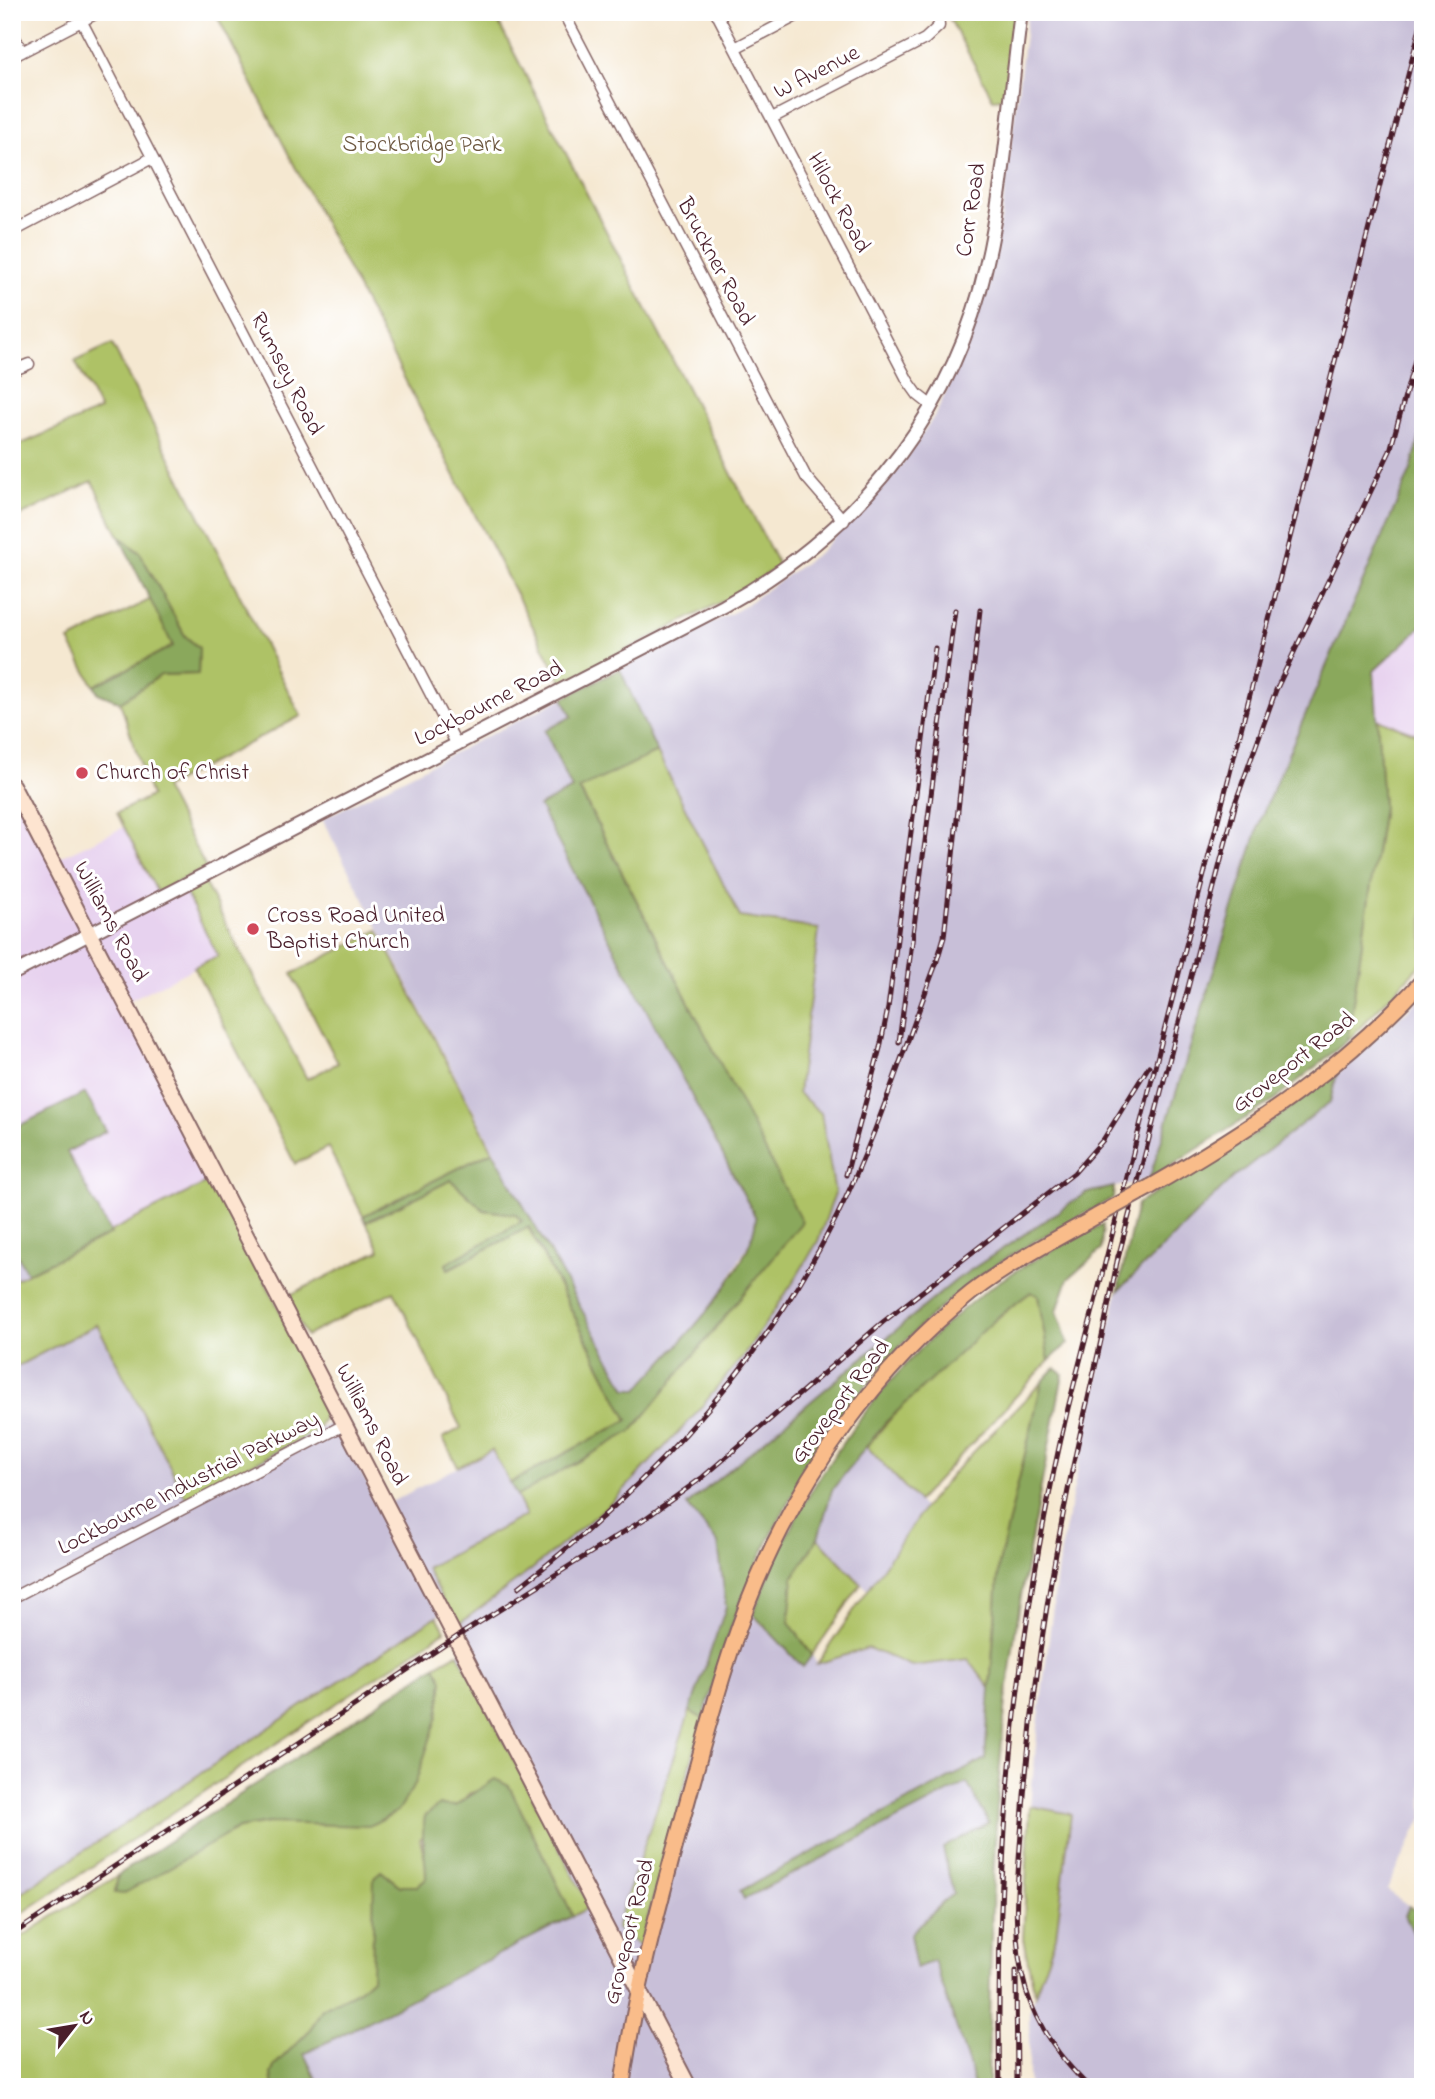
<svg xmlns="http://www.w3.org/2000/svg" width="1435" height="2099" font-family="'Indie Flower',sans-serif">
  <rect width="100%" height="100%" fill="#fff"/>
  <filter id="ink" filterUnits="userSpaceOnUse"><feTurbulence type="fractalNoise" baseFrequency=".0143" numOctaves="2"/><feDisplacementMap in="SourceGraphic" scale="14" xChannelSelector="R" yChannelSelector="G"/><feConvolveMatrix kernelMatrix="1 2 1 2 8 2 1 2 1" color-interpolation-filters="sRGB"/></filter>
  <filter id="wash" filterUnits="userSpaceOnUse"><feTurbulence type="fractalNoise" baseFrequency=".00686" numOctaves="4" result="noise"/><feDisplacementMap in="SourceGraphic" scale="28" xChannelSelector="R" yChannelSelector="G"/><feGaussianBlur stdDeviation="1.57" result="paint"/><feColorMatrix in="noise" values="0 0 0 0 0 0 0 0 0 0 0 0 0 0 0 0 0 1.4 0 .05"/><feComposite in="paint" operator="in"/></filter>
  <g filter="url(#wash)">
    <rect width="100%" height="100%" fill="#f5e8d1"/>
    <!-- built -->
    <path fill="#e7d2ef" d="M1423 625V736L1377 719 1374 671Z
      M12 780 54 860 124 827 157 892 180 881 218 956 124 1003 214 1179 111 1234 67 1151 84 1093 12 1129Z"/>
    <!-- industrial -->
    <path fill="#c8bfd8" d="M1028 12H1423V426L1411 470 1262 815 1149 1180 1086 1193 956 1280 687 1505 718 1543 726 1607 617 1929 640 1945 703 1719 740 1603 803 1666 812 1655 818 1664 868 1648 912 1666 968 1659 990 1688 985 1759 741 1891 745 1899 967 1782 989 1822 943 1848 953 1893 916 1968 934 1959 972 2074 973 2087H320L304 2054 590 1907 458 1653 470 1646 456 1626 531 1570 614 1500 693 1417 821 1113 798 1094 819 929 740 917 657 752 620 669 738 610 820 552 903 463 937 412 972 332 1001 219Z
      M563 698 572 716 545 731 572 790 539 807 756 1218 755 1232 718 1299 638 1389H625L533 1225 322 819Z
      M1423 996V1816L1387 1890 1409 1906 1405 1916 1423 1951V2087H1029V2013L1056 1936 1070 1813 1030 1806 1037 1734 1058 1566 1087 1423 1118 1291 1233 1178 1330 1102 1337 1074Z
      M12 1245 27 1273 12 1281Z
      M97 1324 186 1498 335 1421 380 1508 492 1449 527 1514 426 1568 446 1610 12 1899V1369Z
      M867 1446 924 1508 868 1590 818 1538 832 1490Z"/>
    <!-- green -->
    <path fill="#aec266" stroke="#7c7048" stroke-width="2" d="M215 12H493L779 566 729 598 562 683Z
      M946 12H1015L1004 98 993 99Z
      M112 344 301 716 164 788 206 868 157 892 117 813 151 796 120 702 161 675 198 674 199 648 185 636 140 553 119 536 92 481 12 520V448L100 410 75 361Z
      M151 599 173 646 94 686 69 641Z
      M1377 719 1423 736V962L1347 1041 1383 807Z
      M657 752 740 917 819 929 798 1093 821 1113 835 1193 818 1241 794 1281 744 1355 693 1417 614 1500 531 1570 456 1626 426 1568 526 1515 517 1496 632 1431 801 1222 579 788Z
      M204 882 307 1079 338 1063 292 974 378 930 493 1151 363 1216 328 1147 295 1164 194 967 218 956 185 892Z
      M214 1179 325 1401C326 1416 323 1425 311 1434L186 1498 97 1324 12 1369V1281Z
      M451 1180 484 1210 515 1214 522 1221 446 1264 449 1269 528 1227 628 1420 510 1483 492 1450 458 1467 443 1438 461 1428 394 1291 306 1336 286 1297 380 1250 366 1222Z
      M1032 1291 1038 1295 1049 1361 918 1501 867 1447C910 1392 976 1333 1032 1291Z
      M1042 1382 999 1564 990 1688 968 1659 912 1666 868 1648 817 1664 924 1508 953 1473Z
      M818 1538 861 1584 812 1655 789 1622 793 1577Z
      M437 1616 445 1631 12 1920V1899Z
      M458 1653 590 1907 573 1916 509 1786 471 1793 420 1839 426 1862V1878L417 1887 400 1886 381 1871 372 1978 359 1990 322 2009 311 2029 275 2065 271 2074 273 2087H12V1943L118 1875 115 1892 238 1828 268 1823 425 1748 438 1716 443 1680 435 1666Z
      M690 1711 703 1719 640 1946 616 1928Z
      M1030 1806 1071 1814 1056 1936 1035 1994 1023 1939Z"/>
    <!-- forest -->
    <path fill="#8aa85b" stroke="#6a6443" stroke-width="2" d="M1423 426V625L1374 671 1383 807 1347 1041 1277 1098 1149 1180 1262 815 1411 470Z
      M119 536 140 553 185 636 199 648 198 674 161 675 120 702 98 693 94 686 173 646Z
      M620 669 657 752 579 789 802 1222 632 1431 517 1496 510 1483 628 1420 529 1227 448 1269 446 1264 522 1221 515 1214 484 1210 451 1180 366 1222 363 1216 493 1151 626 1389H638C675 1348 751 1273 756 1218L539 806 572 789 545 731 572 716 563 698Z
      M1337 1074 1330 1102 1233 1178 1118 1291 1137 1204 1247 1139Z
      M85 1093 106 1131 67 1152 111 1234 27 1273 12 1245V1129Z
      M1114 1187 1113 1198C1066 1225 1015 1249 971 1282 866 1363 790 1481 741 1602 725 1640 715 1680 703 1719L690 1711 726 1607 718 1543 687 1505 956 1280 1086 1193Z
      M1103 1224 1101 1250 1068 1279 1057 1311 1068 1343 1049 1361 1038 1296 1031 1292 1000 1315 885 1423 832 1490 818 1538 793 1577 789 1622 812 1655 803 1667 753 1614C763 1591 771 1568 782 1545 828 1452 897 1361 979 1296 1016 1267 1061 1246 1103 1224Z
      M1055 1368 1063 1374C1041 1489 1016 1604 1004 1720 992 1842 990 1964 988 2087H973L972 2074 934 1960 916 1968 910 1934 953 1893 943 1848 989 1822 967 1783 744 1899 740 1891 985 1759 999 1564 1042 1382Z
      M435 1666 443 1680 438 1716 415 1784 398 1811 369 1826 268 1823 239 1828 123 1894 115 1893 118 1875Z
      M495 1779 509 1786 573 1916 304 2054 320 2087H273L271 2074 275 2065 311 2029 322 2009 359 1990 372 1978 374 1877 381 1871 400 1886H417L426 1878C426 1853 420 1843 425 1816L439 1805 455 1806Z
      M1409 1906 1423 1914V1951L1405 1916Z"/>
  </g>
  <g filter="url(#ink)">
    <g fill="none" stroke-linecap="round" stroke-linejoin="round">
      <defs>
        <path id="minor" d="M563 12 806 477 844 521
          M716 12 908 381 918 395 932 406
          M82 22 457 745
          M12 32 22 52
          M735 48 804 12
          M12 57 99 12
          M772 118 925 39 939 26 938 12
          M12 232 152 158
          M12 371 29 364
          M12 1598 346 1424"/>
        <path id="tertiary" d="M12 974 724 606C848 538 942 428 980 290 1004 202 1009 103 1021 12"/>
        <path id="secondary" d="M12 785 689 2087"/>
        <path id="primary" d="M1150 1187C1250 1130 1345 1067 1423 980
          M622 2087C635 1989 662 1894 688 1799 708 1727 727 1652 756 1583 803 1472 877 1368 971 1293 1010 1263 1054 1240 1097 1216"/>
      </defs>
      <!-- minor casing -->
      <use href="#minor" stroke="#866565" stroke-width="13"/>
      <!-- tertiary casing -->
      <use href="#tertiary" stroke="#866565" stroke-width="16"/>
      <!-- secondary casing -->
      <use href="#secondary" stroke="#866565" stroke-width="18"/>
      <!-- primary casing -->
      <use href="#primary" stroke="#866565" stroke-width="18"/>
      <!-- minor -->
      <use href="#minor" stroke="#fff" stroke-width="10"/>
      <!-- tertiary -->
      <use href="#tertiary" stroke="#fff" stroke-width="12"/>
      <!-- secondary -->
      <use href="#secondary" stroke="#fde4d0" stroke-width="14"/>
      <!-- primary -->
      <use href="#primary" stroke="#f9bc8a" stroke-width="14"/>
      <defs>
        <path id="rail" d="M1233 809 1276 690 1390 451 1423 331
          M899 1042 955 610
          M846 1175 880 1048 888 1008 935 648
          M1116 1266 1236 802
          M519 1587C649 1486 763 1364 837 1216 877 1136 904 1047 936 964L944 937 980 610
          M12 1935 464 1632 646 1518 703 1477 883 1322 1074 1173 1103 1140 1149 1066
          M1016 1971 1017 2087
          M1000 2087C994 1858 1015 1631 1068 1408L1423 16
          M1089 2087C1061 2059 1038 2029 1026 1990 1010 1936 1018 1877 1022 1821 1030 1711 1045 1603 1067 1495 1083 1415 1104 1336 1118 1256"/>
      </defs>
      <!-- rail casing -->
      <use href="#rail" stroke="#4a1f2b" stroke-width="5"/>
      <!-- rail -->
      <use href="#rail" stroke="#fff" stroke-width="2.5" stroke-dasharray="8" stroke-linecap="butt"/>
      <defs>
        <path id="primary-bridge" d="M1097 1216 1150 1187"/>
      </defs>
      <!-- primary-bridge casing -->
      <use href="#primary-bridge" stroke="#866565" stroke-width="18" stroke-linecap="butt"/>
      <!-- primary-bridge -->
      <use href="#primary-bridge" stroke="#f9bc8a" stroke-width="14"/>
    </g>
  </g>
  <!-- markers -->
  <g fill="#d1495b" stroke="#fff" stroke-width="2.5">
    <circle cx="82" cy="773" r="7"/>
    <circle cx="253" cy="929" r="7"/>
  </g>
  <g text-anchor="middle" dominant-baseline="central" stroke-width="6" stroke-linejoin="round" paint-order="stroke">
    <!-- street labels -->
    <g font-size="23" fill="#4a1f2b" stroke="#fff">
      <text transform="translate(817 73) rotate(-27)">W Avenue</text>
      <text transform="translate(838 203) rotate(62)">Hilock Road</text>
      <text transform="translate(972 210) rotate(-81)">Corr Road</text>
      <text transform="translate(715 262) rotate(62)">Bruckner Road</text>
      <text transform="translate(286 374) rotate(63)">Rumsey Road</text>
      <text transform="translate(489 704) rotate(-27)">Lockbourne Road</text>
      <text transform="translate(110 922) rotate(62)">Williams Road</text>
      <text transform="translate(1294 1063) rotate(-38)">Groveport Road</text>
      <text transform="translate(841 1402) rotate(-53)">Groveport Road</text>
      <text transform="translate(371 1425) rotate(63)">Williams Road</text>
      <text transform="translate(189 1484) rotate(-27)">Lockbourne Industrial Parkway</text>
      <text transform="translate(630 1932) rotate(-76)">Groveport Road</text>
    </g>
    <!-- park labels -->
    <g font-size="23" fill="#6d5840" stroke="#fff">
      <text x="422" y="145">Stockbridge Park</text>
    </g>
    <!-- poi labels -->
    <g font-size="23" fill="#4a1f2b" stroke="#fff" text-anchor="start">
      <text x="96" y="773">Church of Christ</text>
      <text x="267" y="916">Cross Road United<tspan x="267" dy="26">Baptist Church</tspan></text>
    </g>
  </g>
  <!-- margin -->
  <rect width="1435" height="2099" fill="none" stroke="#fff" stroke-width="42"/>
  <!-- north arrow -->
  <g transform="translate(74 2026) rotate(59)" stroke="#ffffff" stroke-width="5" paint-order="stroke">
  <path d="M0-5L12 26L0 18L-12 26Z" fill="#4a1f2b"/>
  <text y="-10" font-size="19" font-weight="bold" text-anchor="middle" fill="#4a1f2b">N</text>
  </g>
</svg>
